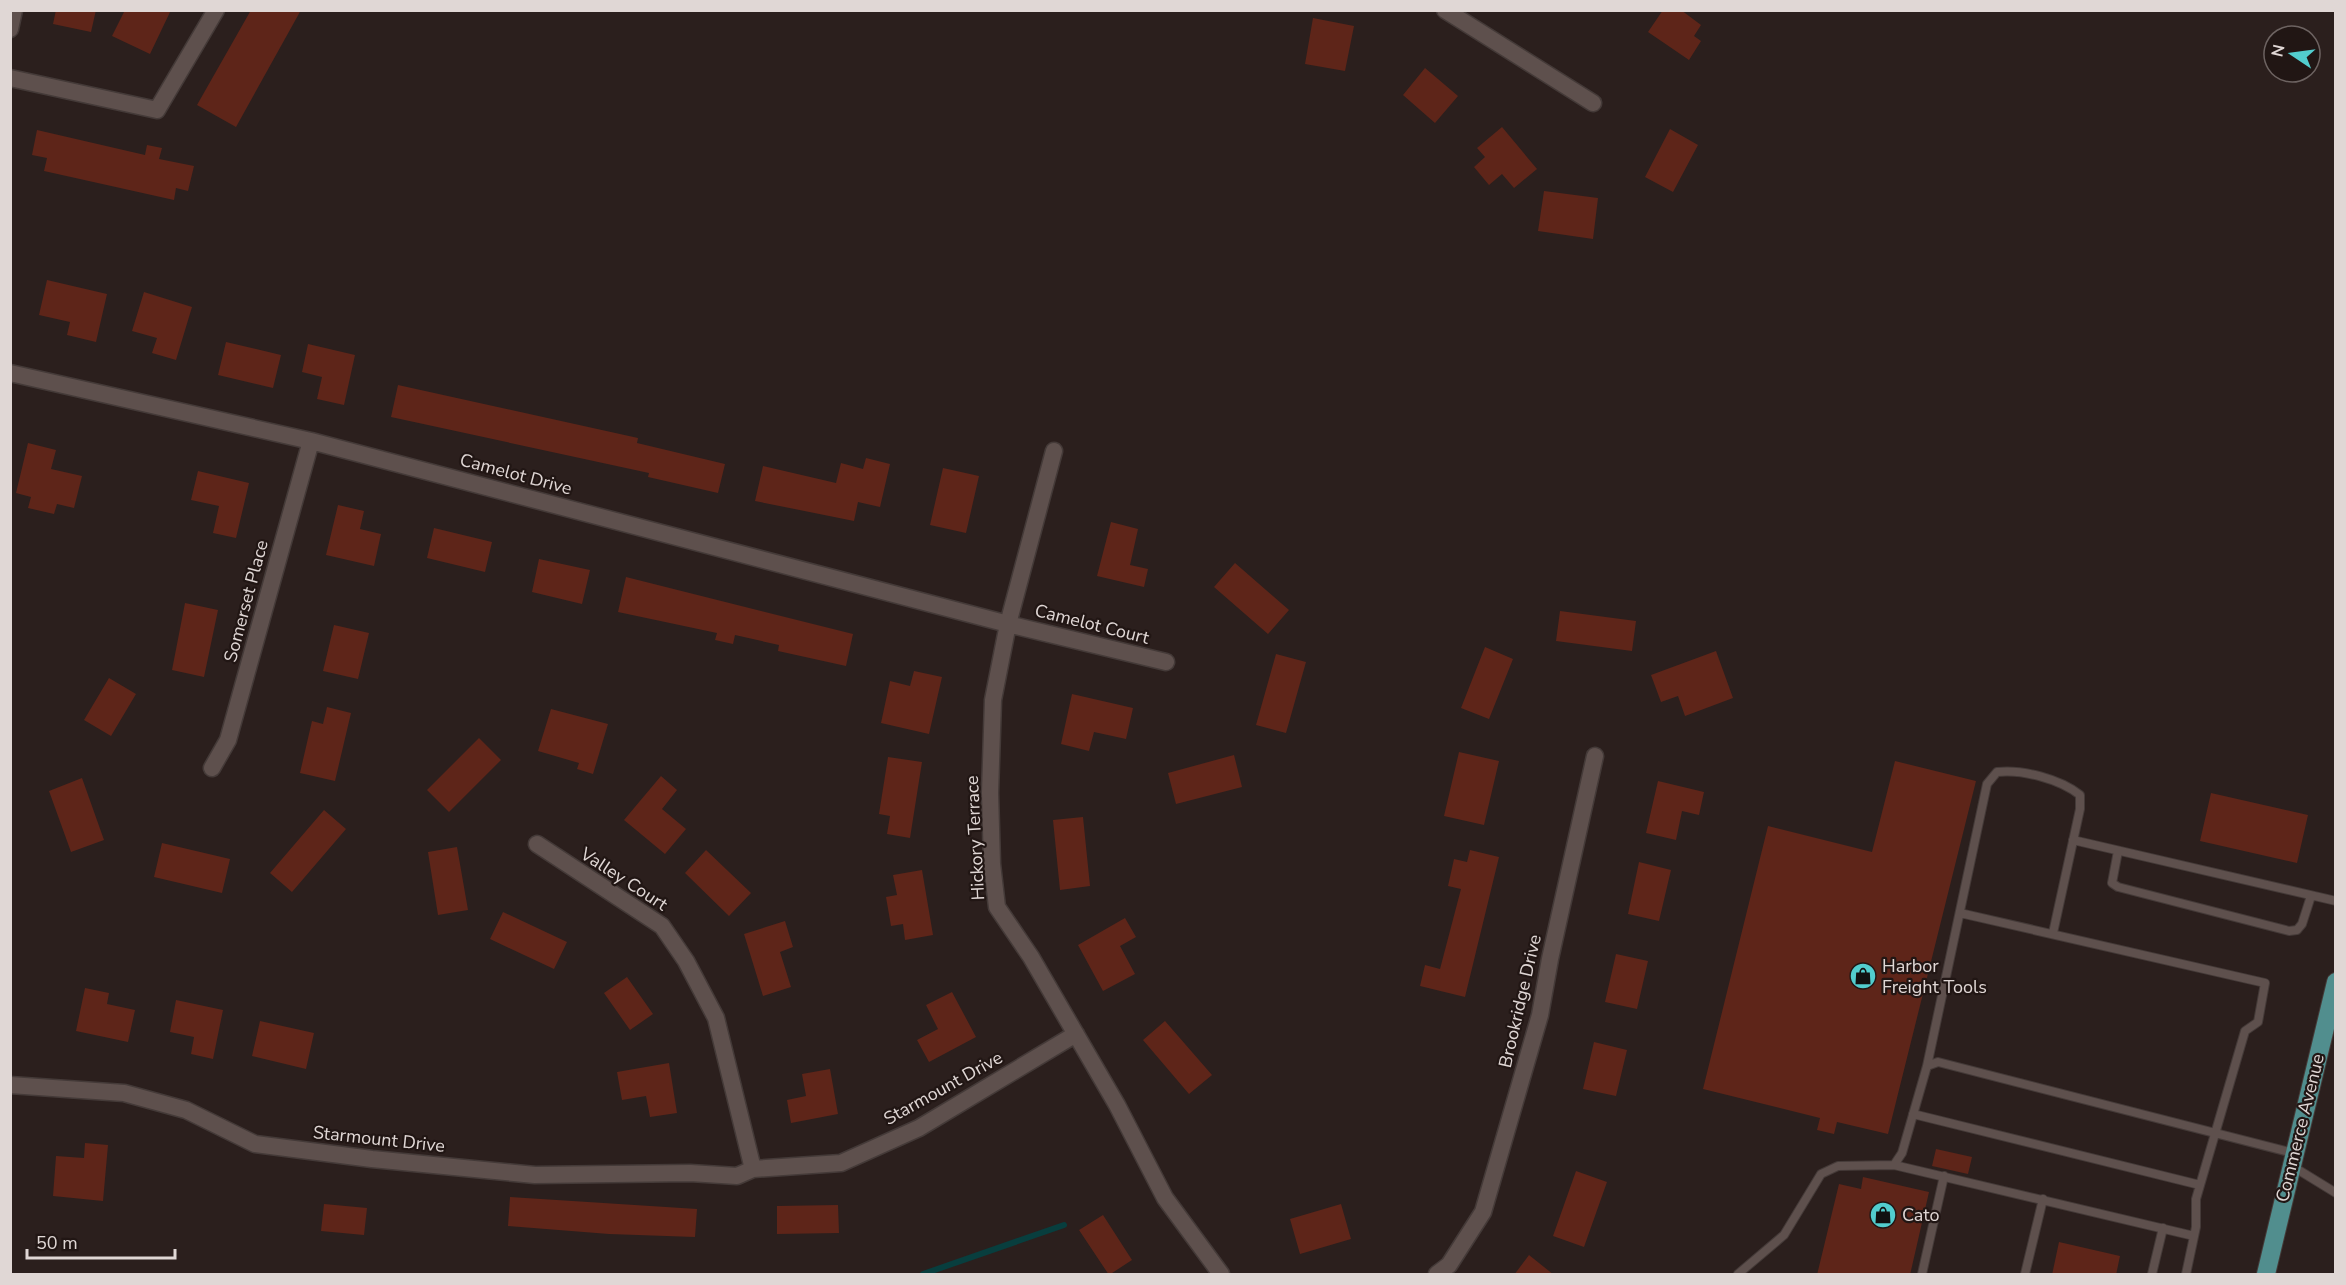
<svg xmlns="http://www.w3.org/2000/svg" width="2346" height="1285" font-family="'Nunito Sans',sans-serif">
  <rect width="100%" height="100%" fill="#2b1f1d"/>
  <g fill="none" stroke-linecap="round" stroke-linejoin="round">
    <!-- stream -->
    <path stroke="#083e3e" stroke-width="6" d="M923 1274 1064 1225"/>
  </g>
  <!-- building -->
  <path fill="#5e2519" d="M56 10H96L91 32 53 24Z
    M125 10H171L150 54 112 36Z
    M251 10H301L236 127 197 105Z
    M1663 10H1681L1701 25 1694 36 1701 41 1689 60 1648 32Z
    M1313 18 1354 26 1345 71 1305 64Z
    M1425 68 1458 96 1435 123 1403 95Z
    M1502 127 1537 169 1514 188 1502 174 1489 185 1474 167 1485 157 1477 148Z
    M1670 129 1698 145 1673 192 1645 177Z
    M37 130 145 155 147 145 162 148 159 159 194 166 188 191 176 188 174 200 44 171 47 158 32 155Z
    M1544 191 1598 198 1593 239 1538 231Z
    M47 280 107 294 96 342 67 335 70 322 39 315Z
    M144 292 192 307 176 360 152 353 157 338 132 331Z
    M226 342 281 355 273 388 218 375Z
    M308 344 355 355 344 405 317 399 322 377 302 372Z
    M398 385 638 438 637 443 725 464 718 493 648 477 649 473 391 417Z
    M28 443 56 450 51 469 82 476 74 508 57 504 54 514 28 508 31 497 16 493Z
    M866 458 890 464 880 507 858 502 854 521 755 501 763 466 836 483 841 463 863 469Z
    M943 468 979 476 966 533 930 525Z
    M198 471 249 483 236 538 213 533 219 506 191 500Z
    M338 505 364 511 360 529 381 534 374 566 326 555Z
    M1111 522 1138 529 1130 565 1148 569 1144 587 1097 576Z
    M434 528 492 542 485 572 427 558Z
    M539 559 590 570 582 604 532 592Z
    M1235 563 1289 610 1268 634 1214 587Z
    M626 577 853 634 846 666 778 651 779 645 735 635 733 644 715 640 717 633 618 612Z
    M185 603 218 610 204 677 172 670Z
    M1560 611 1636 621 1632 651 1556 641Z
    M334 625 369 633 358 679 323 671Z
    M1485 647 1513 659 1489 719 1461 708Z
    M1716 651 1733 698 1685 716 1678 696 1661 702 1651 675Z
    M1276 654 1306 662 1286 733 1256 725Z
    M914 671 942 677 929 734 881 723 890 681 910 686Z
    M109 678 136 694 111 736 84 720Z
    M1072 694 1133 708 1126 739 1094 732 1089 751 1061 744Z
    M327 707 351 713 335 781 300 773 312 721 323 724Z
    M551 709 608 724 593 774 577 769 579 763 538 751Z
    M479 738 501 760 449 812 427 790Z
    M1459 752 1499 761 1484 825 1444 816Z
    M1234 755 1242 787 1176 804 1168 773Z
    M888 757 922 762 910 838 887 834 890 816 879 814Z
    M1895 761 1976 781 1888 1134 1837 1122 1834 1134 1817 1130 1820 1118 1703 1089 1768 826 1872 852Z
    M661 776 677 790 662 809 686 829 665 854 624 820Z
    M82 778 104 840 71 852 49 791Z
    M1658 781 1704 792 1699 815 1682 811 1676 840 1646 833Z
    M2211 793 2308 815 2297 863 2200 841Z
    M324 810 346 829 292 892 270 873Z
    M1083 817 1090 886 1060 890 1053 820Z
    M162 843 230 859 222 893 154 877Z
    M457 847 468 910 438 915 428 852Z
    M706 850 751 893 729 916 685 873Z
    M1470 850 1499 857 1465 997 1420 986 1425 965 1440 969 1461 889 1448 886 1454 859 1467 862Z
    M1639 862 1671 870 1659 921 1628 914Z
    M922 870 933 935 905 940 903 924 891 926 886 897 897 895 893 875Z
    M503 912 567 942 554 969 490 939Z
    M1125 918 1136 937 1120 946 1135 974 1103 991 1078 945Z
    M785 921 793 947 780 952 791 987 763 996 744 934Z
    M1616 954 1648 961 1637 1009 1605 1002Z
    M627 977 653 1014 630 1030 604 993Z
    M85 988 109 993 107 1004 135 1010 128 1042 76 1031Z
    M952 992 976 1037 929 1062 917 1040 938 1029 926 1005Z
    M176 1000 223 1010 213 1059 191 1054 194 1037 170 1032Z
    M260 1021 314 1033 306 1069 252 1056Z
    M1165 1021 1212 1075 1189 1094 1143 1040Z
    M1594 1042 1627 1050 1616 1096 1583 1089Z
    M669 1063 677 1113 650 1117 646 1096 622 1100 617 1072Z
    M830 1069 838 1114 791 1123 787 1100 806 1096 802 1074Z
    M85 1143 108 1145 103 1201 53 1196 56 1156 84 1158Z
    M1936 1149 1972 1157 1968 1174 1932 1166Z
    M1576 1171 1607 1182 1584 1247 1553 1236Z
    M1863 1177 1929 1192 1910 1275H1817L1839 1184 1861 1189Z
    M510 1197 697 1209 695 1237 609 1234 508 1226Z
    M324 1204 367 1208 364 1235 321 1231Z
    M1341 1204 1351 1239 1300 1254 1290 1219Z
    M838 1205 839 1233 777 1234V1206Z
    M1103 1215 1132 1260 1109 1275 1079 1230Z
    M2059 1242 2120 1256 2116 1275H2052Z
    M1529 1255 1554 1275H1514Z"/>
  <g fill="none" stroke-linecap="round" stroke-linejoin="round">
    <defs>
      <path id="lane" d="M2073 840 2336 901
        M2118 851 2112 883 2118 887 2289 931 2297 930 2302 924 2311 896
        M1960 913 2265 983 2258 1022 2245 1031 2196 1199V1227L2186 1274
        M1927 1066 1987 784 1997 772C2022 769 2060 779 2080 795V809L2053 933
        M1913 1114 2200 1185
        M1894 1165 2194 1236
        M2292 1166 2336 1193
        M1738 1274 1784 1235 1821 1174 1838 1166 1894 1165 1902 1153 1927 1066 1938 1062 2293 1153
        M1922 1274 1944 1176
        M2025 1274 2043 1199
        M2152 1274 2163 1228"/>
      <path id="street" d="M1445 10 1593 103
        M10 29 14 10
        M10 78 157 110 216 10
        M10 373 311 441 1008 624 1166 662
        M1054 451 1008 624 993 700 990 793 992 864 997 907 1031 957 1117 1105 1165 1198 1221 1274
        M212 768 228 740 311 441
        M10 1085 124 1093 186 1110 255 1144 372 1159 535 1175 690 1173 737 1176 753 1169 716 1018 686 961 662 926 537 844
        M753 1169 841 1163 919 1128 1076 1034
        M1437 1274 1449 1265 1483 1212 1540 1015 1550 959 1595 756"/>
      <path id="primary" d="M2266 1274 2336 982"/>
    </defs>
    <!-- lane casing -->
    <use href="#lane" stroke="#443a38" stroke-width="10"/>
    <!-- street casing -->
    <use href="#street" stroke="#443a38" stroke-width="19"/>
    <!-- primary casing -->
    <use href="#primary" stroke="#443a38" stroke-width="20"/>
    <!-- lane -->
    <use href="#lane" stroke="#5e504d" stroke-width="8"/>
    <!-- street -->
    <use href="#street" stroke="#5e504d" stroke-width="16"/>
    <!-- primary -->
    <use href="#primary" stroke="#518e8e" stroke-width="18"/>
  </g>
  <!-- icons -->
  <defs>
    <symbol id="shop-disc" viewBox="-11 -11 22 22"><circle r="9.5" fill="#52cdce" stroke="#211614"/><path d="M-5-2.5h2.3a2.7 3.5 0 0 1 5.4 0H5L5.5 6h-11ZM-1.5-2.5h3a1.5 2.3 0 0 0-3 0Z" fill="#111"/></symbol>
  </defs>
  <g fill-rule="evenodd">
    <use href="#shop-disc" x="1848" y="961" width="30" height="30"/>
    <use href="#shop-disc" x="1868" y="1200" width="30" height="30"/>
  </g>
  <g text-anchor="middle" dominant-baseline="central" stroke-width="4.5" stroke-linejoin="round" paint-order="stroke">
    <!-- street labels -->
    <g font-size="18" fill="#e0d7d5" stroke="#211614">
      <text transform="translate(516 474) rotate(15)">Camelot Drive</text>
      <text transform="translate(246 601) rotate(-75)">Somerset Place</text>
      <text transform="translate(1092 624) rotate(14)">Camelot Court</text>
      <text transform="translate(975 838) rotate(-93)">Hickory Terrace</text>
      <text transform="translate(624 879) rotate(33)">Valley Court</text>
      <text transform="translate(1520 1001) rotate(-77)">Brookridge Drive</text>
      <text transform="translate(943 1088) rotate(-29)">Starmount Drive</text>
      <text transform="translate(2300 1128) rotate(-76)">Commerce Avenue</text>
      <text transform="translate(379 1139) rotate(6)">Starmount Drive</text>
    </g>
    <!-- poi labels -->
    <g font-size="18" fill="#e0d7d5" stroke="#211614" text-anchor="start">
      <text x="1882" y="966">Harbor<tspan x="1882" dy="21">Freight Tools</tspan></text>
      <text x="1902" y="1215">Cato</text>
    </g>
  </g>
  <!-- border -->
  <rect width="2346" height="1285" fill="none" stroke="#e0d7d5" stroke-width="24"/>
  <!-- north arrow -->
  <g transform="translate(2292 54) rotate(283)"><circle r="28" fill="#211614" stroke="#6d6361" stroke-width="1.5"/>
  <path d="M0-4.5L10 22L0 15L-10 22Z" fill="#52cdce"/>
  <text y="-9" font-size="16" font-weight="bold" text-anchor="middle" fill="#e0d7d5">N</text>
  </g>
  <!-- scale -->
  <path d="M27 1249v9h148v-9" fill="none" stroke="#e0d7d5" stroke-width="3"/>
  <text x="36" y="1249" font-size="18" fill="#e0d7d5" stroke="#211614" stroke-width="4.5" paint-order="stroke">50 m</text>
</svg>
